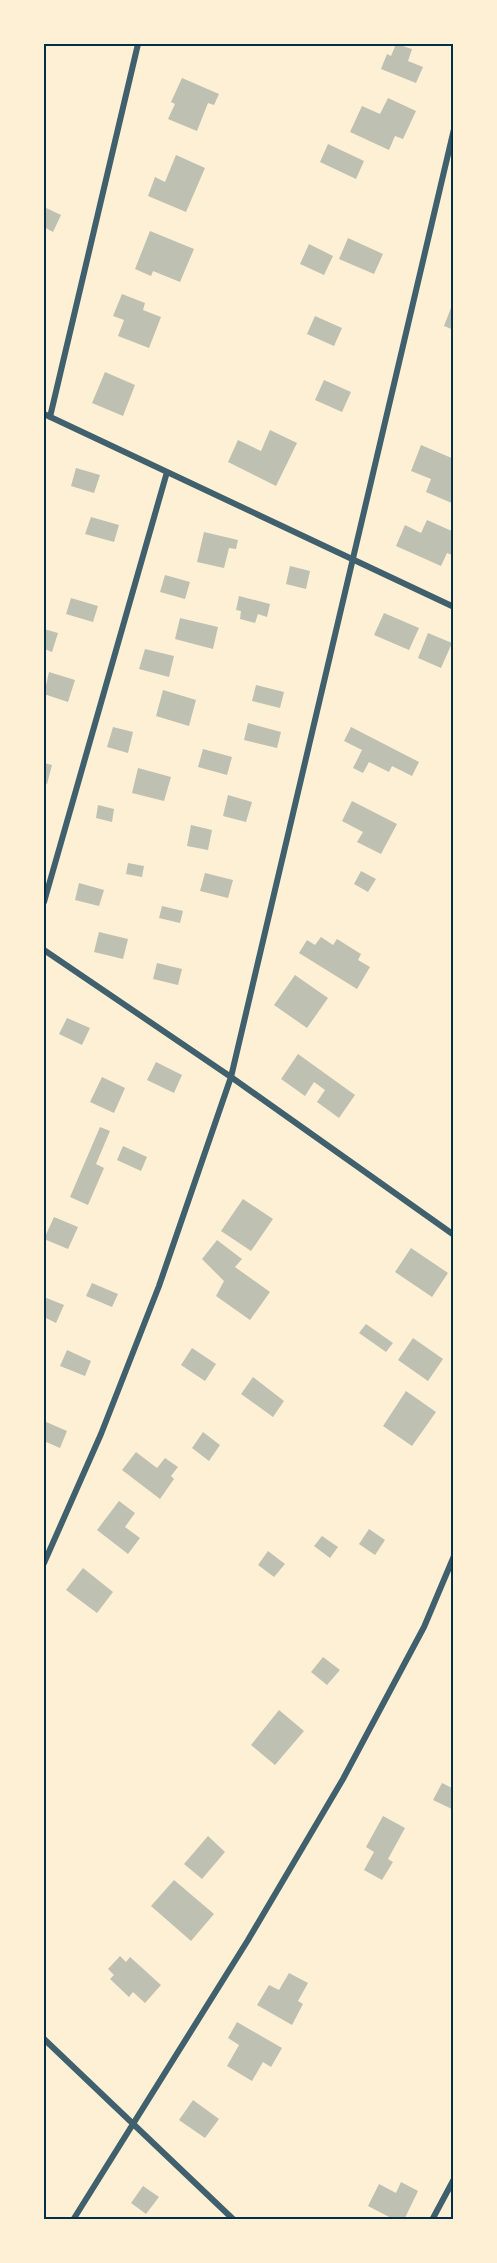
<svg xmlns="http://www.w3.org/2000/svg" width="497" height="2263" font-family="Merriweather,serif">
  <rect width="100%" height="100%" fill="#fdf0d5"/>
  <!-- building -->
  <path fill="#bec0b2" d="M396 44 412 49 408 61 423 67 416 83 381 69 387 54 391 56Z
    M182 78 219 94 214 105 208 103 197 131 168 119 175 104 171 102Z
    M388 98 416 111 403 139 395 136 389 150 350 132 362 106 380 114Z
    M328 144 364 161 356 179 320 162Z
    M176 155 205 168 186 212 148 196 155 177 165 182Z
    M44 207 61 215 53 232 44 227Z
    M150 231 194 249 180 282 153 271 151 276 135 269Z
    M348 238 383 254 374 274 339 259Z
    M309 244 333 256 324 275 300 264Z
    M122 294 145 303 143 310 161 317 149 348 118 336 124 320 113 316Z
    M454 300V330L444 326Z
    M315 316 342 328 334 346 307 334Z
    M105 372 135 385 123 416 92 403Z
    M324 380 351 392 342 412 315 400Z
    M270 430 297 443 276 486 228 462 238 440 261 451Z
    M421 445 454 459V504L426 492 431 479 411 471Z
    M76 468 100 475 94 493 71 486Z
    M91 517 119 525 114 542 85 534Z
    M427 520 454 532V556L447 553 441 566 396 546 405 525 421 533Z
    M204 532 238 540 236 549 229 548 224 568 197 562Z
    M290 566 310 571 306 589 286 584Z
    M165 575 190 582 185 599 160 592Z
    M239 596 270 604 267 617 258 614 255 623 240 619 241 611 236 610Z
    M71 598 98 606 93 622 66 614Z
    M384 613 419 628 409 650 374 635Z
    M180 618 218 627 213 649 175 639Z
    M44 629 58 633 52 652 44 649Z
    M428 633 452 643 441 668 418 658Z
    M145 649 174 656 169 677 139 669Z
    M49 672 75 680 68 702 44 694Z
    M256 685 284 692 280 708 252 701Z
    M163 690 196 700 189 726 156 716Z
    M248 723 281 732 277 748 244 740Z
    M113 727 133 732 128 753 107 747Z
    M351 727 419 762 412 776 392 766 389 772 369 762 363 773 353 768 362 750 344 741Z
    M203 749 232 757 227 775 198 767Z
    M44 763 52 765 47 784 44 783Z
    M138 768 171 777 164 801 132 793Z
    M228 795 252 802 246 822 223 816Z
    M352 801 397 824 381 854 357 842 363 832 342 821Z
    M98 805 114 809 112 822 96 818Z
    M191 825 212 830 208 850 187 846Z
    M128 863 144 866 142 877 126 874Z
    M361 871 376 879 368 892 354 884Z
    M205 873 233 880 228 898 200 891Z
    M79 883 104 890 99 906 75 900Z
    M162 906 183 911 180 923 159 918Z
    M99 932 128 939 123 959 94 952Z
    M321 937 333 945 337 939 361 954 358 960 370 967 357 989 299 953 307 940 315 945Z
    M157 963 182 969 178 985 153 979Z
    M295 975 328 998 307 1028 274 1005Z
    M67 1018 90 1028 82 1045 59 1034Z
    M298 1054 355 1095 339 1118 317 1102 325 1090 314 1082 305 1096 281 1079Z
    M156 1062 182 1075 174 1093 147 1080Z
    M102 1077 125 1088 114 1113 90 1102Z
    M100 1127 110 1131 96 1164 104 1168 88 1205 70 1197Z
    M123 1146 147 1157 141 1171 117 1160Z
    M243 1199 273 1219 251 1251 221 1231Z
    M54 1217 78 1227 68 1249 44 1239Z
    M217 1240 242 1259 235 1267 270 1292 250 1320 216 1296 224 1281 202 1259Z
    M411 1248 448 1273 432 1297 395 1272Z
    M92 1283 118 1294 112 1307 86 1296Z
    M44 1297 64 1305 56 1323 44 1317Z
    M366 1324 393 1343 386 1352 359 1333Z
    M413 1338 443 1359 428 1381 398 1360Z
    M192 1348 216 1364 205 1381 181 1365Z
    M67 1350 91 1361 85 1376 60 1366Z
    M253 1377 284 1401 273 1417 241 1394Z
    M406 1391 436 1412 412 1446 383 1426Z
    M44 1421 67 1431 60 1448 44 1441Z
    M203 1432 220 1445 209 1461 192 1448Z
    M136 1452 157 1468 165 1458 178 1467 171 1476 174 1479 160 1499 122 1470Z
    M119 1501 135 1513 125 1527 140 1538 128 1554 97 1530Z
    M369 1529 385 1540 375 1555 359 1544Z
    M322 1536 338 1547 330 1558 314 1546Z
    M268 1551 285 1564 274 1577 258 1565Z
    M83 1568 113 1592 97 1613 66 1590Z
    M323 1657 340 1670 327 1685 311 1672Z
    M279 1710 304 1731 275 1765 251 1745Z
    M442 1783 454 1789V1810L433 1800Z
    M383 1816 405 1828 388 1859 393 1862 382 1880 364 1870 374 1852 366 1847Z
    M208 1836 225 1852 202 1879 184 1864Z
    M174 1880 214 1914 191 1941 151 1906Z
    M120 1956 126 1962 130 1957 161 1985 145 2003 133 1992 129 1997 110 1979 114 1975 108 1969Z
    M289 1973 308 1983 298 2001 303 2004 292 2025 257 2005 269 1985 279 1990Z
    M237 2022 282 2048 271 2067 263 2062 252 2081 227 2066 239 2045 228 2038Z
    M193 2100 219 2119 205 2138 179 2120Z
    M401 2182 418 2191 404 2220H395L368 2206 379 2184 396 2193Z
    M143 2186 159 2197 146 2214 131 2203Z"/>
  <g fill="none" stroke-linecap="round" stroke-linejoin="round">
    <!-- minor -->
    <path stroke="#3f606c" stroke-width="6" d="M44 414 454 607
      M50 417 138 44
      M44 902 167 472
      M44 950 231 1077 454 1235
      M44 1563 101 1434 159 1286 231 1077 454 129
      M44 2039 234 2220
      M73 2220 248 1940 343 1779 424 1627 454 1556
      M432 2220 454 2179"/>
  </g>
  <!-- border -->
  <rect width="497" height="2263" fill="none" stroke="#fdf0d5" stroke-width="90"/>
  <rect x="45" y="45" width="407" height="2173" fill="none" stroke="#003049" stroke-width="2"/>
</svg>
